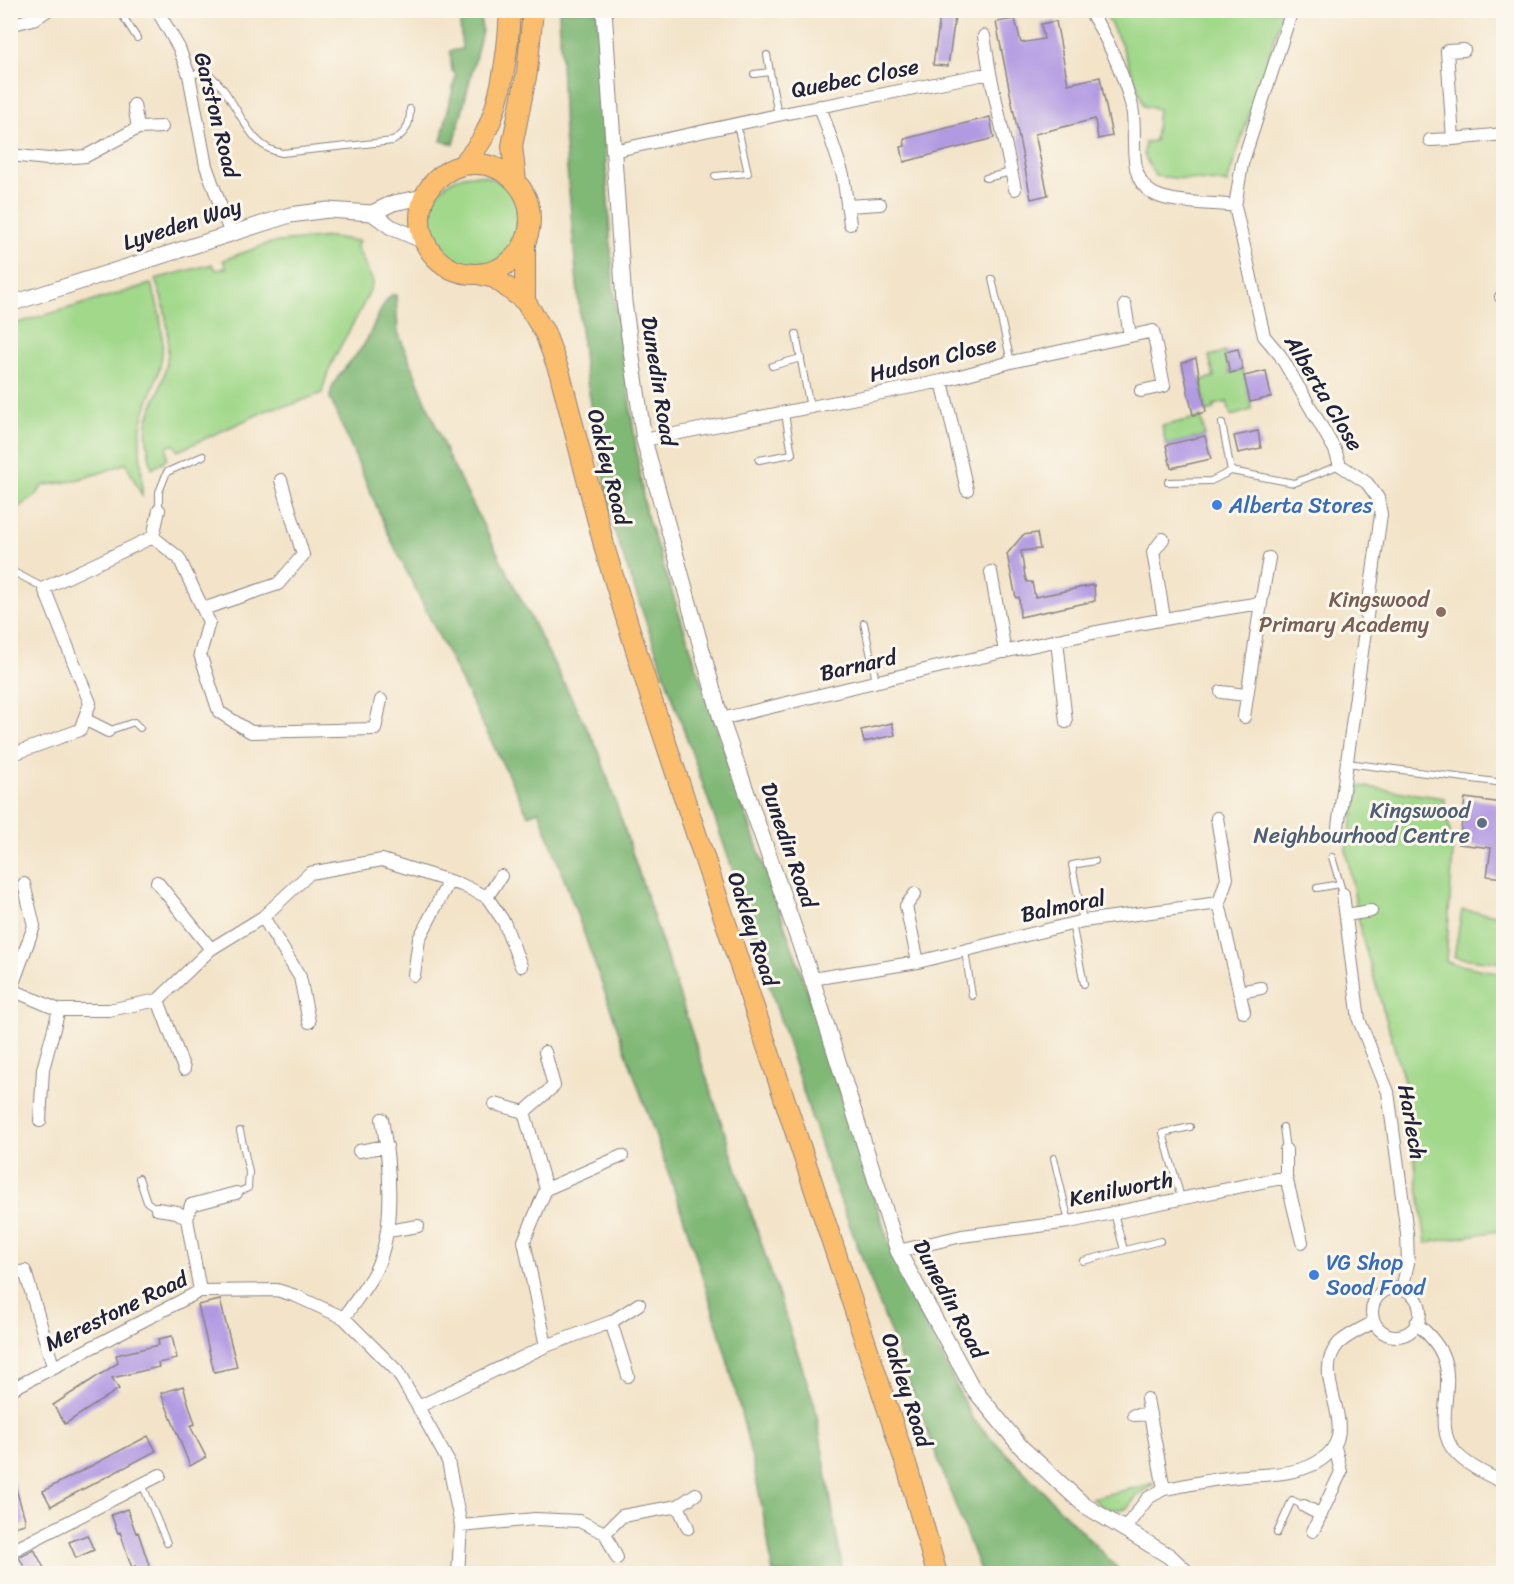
<svg xmlns="http://www.w3.org/2000/svg" width="1514" height="1584" font-family="Sriracha,sans-serif">
  <rect width="100%" height="100%" fill="#fbf7ec"/>
  <filter id="ink" filterUnits="userSpaceOnUse"><feTurbulence type="fractalNoise" baseFrequency=".0167" numOctaves="2"/><feDisplacementMap in="SourceGraphic" scale="12" xChannelSelector="R" yChannelSelector="G"/><feConvolveMatrix kernelMatrix="1 2 1 2 8 2 1 2 1" color-interpolation-filters="sRGB"/></filter>
  <filter id="wash" filterUnits="userSpaceOnUse"><feTurbulence type="fractalNoise" baseFrequency=".008" numOctaves="4" result="noise"/><feDisplacementMap in="SourceGraphic" scale="24" xChannelSelector="R" yChannelSelector="G"/><feGaussianBlur stdDeviation="1.35" result="paint"/><feColorMatrix in="noise" values="0 0 0 0 0 0 0 0 0 0 0 0 0 0 0 0 0 1.4 0 .05"/><feComposite in="paint" operator="in"/></filter>
  <g filter="url(#wash)">
    <rect width="100%" height="100%" fill="#f3e4c9"/>
    <!-- green -->
    <path fill="#a1d88a" stroke="#627d62" stroke-width="1.5" d="M1104 11H1283L1227 183 1155 176 1144 155 1145 142 1155 141 1158 109 1144 106 1122 46Z
      M428 221a46 46 0 1 1 92 0a46 46 0 1 1-92 0Z
      M329 237 360 241 356 245 373 282C360 320 330 353 322 393L291 405 272 408 178 451 174 444 167 447V459L152 469C149 453 145 439 147 423 150 410 156 399 160 388 174 350 169 315 155 279L212 264 216 270 226 268 223 260 270 243Z
      M151 284C161 312 167 341 159 370 154 389 144 407 141 427 137 450 144 472 142 496L126 463C100 474 72 483 43 485L37 494 11 513V325Z
      M1225 352 1230 373 1243 370 1252 410 1231 416 1227 402 1214 405V410L1206 412 1201 380 1214 377 1209 356Z
      M1201 417 1205 436 1166 445 1162 426Z
      M1360 786 1444 798 1453 850 1446 962 1503 974V1230L1426 1243 1403 1077 1362 937 1346 849Z
      M1462 910 1503 916V963L1454 957Z
      M1155 1483 1139 1494 1126 1509H1106L1091 1498Z"/>
    <!-- forest -->
    <path fill="#80b876" stroke="#516d58" stroke-width="1.5" d="M459 11H480L482 31 454 144 441 141 456 75 452 71 450 51 462 49Z
      M559 11H597L613 284 645 510 737 789 817 1018 893 1256 972 1418 1122 1573H981L824 1157 731 865 614 530 584 365 564 133Z
      M391 295H396L398 332 448 456 599 752 815 1406 843 1573H773C749 1407 695 1246 639 1089 606 996 574 903 539 811L528 815 391 540 330 398C330 379 353 361 363 346 374 330 377 310 391 295Z"/>
    <g id="blocks">
      <!-- building -->
      <path fill="#b29ae2" d="M941 10H956L948 66 933 65Z
        M1015 19 1021 43 1044 39 1041 24 1056 21 1068 84 1100 77 1112 136 1098 139 1095 119 1035 134 1048 195 1031 199 996 22Z
        M990 117 994 138 904 162 901 147 905 146 904 139Z
        M1238 349 1243 370 1230 373 1225 352Z
        M1196 358 1206 412 1193 415 1182 363Z
        M1266 371 1271 397 1250 402 1244 376Z
        M1258 431 1261 448 1238 453 1234 436Z
        M1205 436 1211 459 1171 468 1166 445Z
        M1037 533 1040 549 1021 551 1025 576 1027 582H1032L1035 597 1094 585 1095 601 1020 617 1019 597 1016 598 1007 554 1023 535Z
        M892 723 895 735 864 742 861 730Z
        M1465 798 1503 803V878L1487 876 1491 848 1459 844Z
        M220 1300 237 1367 214 1372 198 1305Z
        M172 1336 177 1359 158 1363 159 1367 112 1378 119 1389 65 1424 53 1405 118 1363 116 1355 159 1345 158 1339Z
        M183 1386 195 1424 190 1426 206 1457 190 1466 161 1393Z
        M148 1436 156 1451 51 1506 43 1491Z
        M10 1482H14L25 1519V1524L10 1528Z
        M127 1509 136 1533 138 1532 152 1574H138L135 1566 132 1568 120 1532 118 1533 111 1515Z
        M87 1535 94 1550 76 1558 69 1542Z
        M34 1549 47 1574H28L19 1557Z"/>
    </g>
  </g>
  <g filter="url(#ink)">
    <use href="#blocks" fill-opacity="0" stroke="#8a8382" stroke-width="1.5"/>
    <g fill="none" stroke-linecap="round" stroke-linejoin="round">
      <defs>
        <path id="service" d="M119 10 137 38
          M770 72 778 115
          M754 74 770 72 767 55
          M189 75 205 72C238 91 242 147 282 153L393 141C407 132 410 125 410 109
          M715 176 748 173 737 124
          M986 178 1011 172
          M992 279 1011 362
          M796 334 810 408
          M772 366 801 358
          M1222 423 1231 471 1294 483 1340 465
          M759 460 792 454 785 414
          M1168 482 1211 481 1231 471
          M159 510V492L167 472 203 456
          M10 570 44 588
          M864 623 876 681
          M108 731 134 722 140 728
          M1347 763 1504 783
          M1332 857 1343 894
          M1317 888 1340 884
          M1083 921 1072 865 1095 861
          M1072 923 1084 984
          M965 951 972 996
          M1283 1127 1286 1150
          M1054 1158 1069 1222
          M139 1178 147 1202 157 1209
          M236 1193 248 1188 249 1172 240 1131
          M1181 1198 1163 1133 1190 1127
          M1114 1213 1124 1250
          M1083 1261 1160 1241
          M142 1484 167 1543
          M1277 1533 1292 1500 1304 1506"/>
        <path id="minor" d="M157 10 179 48 189 75 206 166 230 232
          M1089 10C1107 37 1122 72 1131 103 1140 132 1121 184 1161 197 1183 204 1212 203 1235 206
          M1292 10 1242 164 1235 206 1264 336 1280 355 1335 450 1340 465 1367 483 1378 498 1381 514 1338 827
          M10 25 36 18 48 10
          M984 36 990 73
          M1464 50 1447 51 1453 139 1504 134
          M134 105 138 128
          M820 106 843 175 850 224
          M1430 140 1453 139
          M613 151 778 115 990 73 1015 189
          M10 155 48 159 86 156 138 128 162 127
          M847 206 880 204
          M1501 297 1504 299
          M1125 305 1130 336
          M942 381 967 490
          M644 440 942 381 1011 362 1153 331 1164 386 1141 391
          M153 537 159 510
          M1163 539 1153 552 1164 618
          M991 572 1005 652
          M1261 603 1269 558
          M203 609 278 584 303 555 281 480
          M1057 640 1066 722
          M1221 692 1246 695
          M84 719 108 731
          M721 719C900 676 1079 630 1261 603L1244 717
          M10 752H19L80 730 90 703 44 588 153 537 179 558 209 622 200 654 219 712 251 732 375 729 381 700
          M1217 818 1227 878 1219 903
          M157 882 211 949
          M915 894 906 906 918 962
          M1343 894 1359 1020 1388 1092 1407 1233 1408 1263 1402 1289
          M487 897 501 876
          M1346 915 1371 911
          M263 917 300 977 309 1022
          M414 975 419 939 449 881
          M812 979 918 962 1083 921 1219 903 1244 1012
          M10 989 59 1010H109L158 1000 211 949 263 917 310 873 382 860 462 885 487 897 504 922 521 966
          M11 989 34 926 24 884
          M1239 992 1261 988
          M158 1000 184 1069
          M524 1112 554 1086 545 1052
          M40 1121 43 1069 59 1010
          M1286 1150V1177
          M359 1151 387 1146
          M546 1189 622 1156
          M157 1209 177 1212 187 1219
          M388 1231 418 1226
          M898 1251 962 1236 1069 1222 1286 1177 1302 1242
          M10 1275 25 1271 53 1366
          M1372 1312a24 24 0 1 1 48 0a24 24 0 1 1-48 0Z
          M200 1291 187 1219 191 1205 236 1193
          M344 1318C354 1302 367 1287 375 1271 396 1230 390 1163 382 1119
          M611 1322 639 1304
          M1416 1323C1428 1333 1439 1344 1444 1359 1455 1389 1432 1428 1456 1453 1468 1466 1488 1475 1504 1483
          M546 1346 611 1322 628 1376
          M10 1390 200 1291 277 1290 296 1296 344 1318 397 1371 418 1407 448 1461 461 1526 458 1574
          M1147 1399 1164 1489
          M418 1407 546 1346 524 1241 546 1189 524 1112 495 1104
          M1134 1415 1150 1414
          M678 1506 688 1528
          M1304 1506 1321 1515
          M461 1526 535 1519 579 1521 605 1533 622 1516 678 1506 696 1494
          M1125 1528 1148 1498 1164 1489C1188 1485 1212 1479 1236 1477 1261 1474 1293 1476 1316 1463 1371 1432 1305 1380 1339 1343 1349 1334 1363 1328 1374 1322
          M1313 1531 1341 1472 1335 1447
          M605 1533 617 1558
          M10 1552 160 1475"/>
        <path id="tertiary" d="M604 10 624 302 644 440 721 719 812 979 898 1251 972 1387 1021 1447 1084 1505 1169 1556 1188 1574
          M372 213 391 227 424 241
          M10 304 290 215 328 210 372 213 393 203 424 197"/>
        <path id="primary" d="M420 219a55 55 0 1 1 110 0a55 55 0 1 1-110 0Z
          M463 164C471 155 480 145 485 134 503 97 508 51 510 10
          M516 181 512 146 527 72 533 10
          M482 275 495 278 525 301 545 333 560 374 606 553 650 695 908 1470 937 1574
          M525 301V243"/>
      </defs>
      <!-- service casing -->
      <use href="#service" stroke="#8a8382" stroke-width="8"/>
      <!-- minor casing -->
      <use href="#minor" stroke="#8a8382" stroke-width="14"/>
      <!-- tertiary casing -->
      <use href="#tertiary" stroke="#8a8382" stroke-width="17"/>
      <!-- primary casing -->
      <use href="#primary" stroke="#8a8382" stroke-width="22"/>
      <!-- service -->
      <use href="#service" stroke="#fff" stroke-width="6"/>
      <!-- minor -->
      <use href="#minor" stroke="#fff" stroke-width="12"/>
      <!-- tertiary -->
      <use href="#tertiary" stroke="#fff" stroke-width="15"/>
      <!-- primary -->
      <use href="#primary" stroke="#fbbd6e" stroke-width="20"/>
    </g>
  </g>
  <!-- markers -->
  <g fill="#3f7fe0" stroke="#fbf7ec" stroke-width="2">
    <circle cx="1217" cy="505" r="6"/>
    <circle cx="1314" cy="1275" r="6"/>
  </g>
  <circle fill="#8d6e63" stroke="#fbf7ec" stroke-width="2" cx="1441" cy="612" r="6"/>
  <circle fill="#5c6f8a" stroke="#fbf7ec" stroke-width="2" cx="1482" cy="823" r="6"/>
  <g text-anchor="middle" dominant-baseline="central" stroke-width="6" stroke-linejoin="round" paint-order="stroke">
    <!-- street labels -->
    <g font-size="22" fill="#22223b" stroke="#fbf7ec">
      <text transform="translate(855 78) rotate(-11)">Quebec Close</text>
      <text transform="translate(217 115) rotate(76)">Garston Road</text>
      <text transform="translate(182 224) rotate(-18)">Lyveden Way</text>
      <text transform="translate(933 359) rotate(-14)">Hudson Close</text>
      <text transform="translate(659 381) rotate(81)">Dunedin Road</text>
      <text transform="translate(1324 393) rotate(59)">Alberta Close</text>
      <text transform="translate(609 467) rotate(76)">Oakley Road</text>
      <text transform="translate(858 665) rotate(-13)">Barnard</text>
      <text transform="translate(789 845) rotate(71)">Dunedin Road</text>
      <text transform="translate(1063 906) rotate(-12)">Balmoral</text>
      <text transform="translate(753 929) rotate(72)">Oakley Road</text>
      <text transform="translate(1412 1122) rotate(80)">Harlech</text>
      <text transform="translate(1121 1189) rotate(-11)">Kenilworth</text>
      <text transform="translate(950 1299) rotate(62)">Dunedin Road</text>
      <text transform="translate(116 1311) rotate(-26)">Merestone Road</text>
      <text transform="translate(907 1390) rotate(72)">Oakley Road</text>
    </g>
    <!-- shop labels -->
    <g font-size="22" fill="#366cbe" stroke="#fbf7ec" text-anchor="start">
      <text x="1229" y="505">Alberta Stores</text>
      <text x="1326" y="1262">VG Shop<tspan x="1326" dy="25">Sood Food</tspan></text>
    </g>
    <!-- education labels -->
    <g font-size="22" fill="#785e54" stroke="#fbf7ec" text-anchor="end">
      <text x="1429" y="599">Kingswood<tspan x="1429" dy="25">Primary Academy</tspan></text>
    </g>
    <!-- service labels -->
    <g font-size="22" fill="#4e5e75" stroke="#fbf7ec" text-anchor="end">
      <text x="1470" y="810">Kingswood<tspan x="1470" dy="25">Neighbourhood Centre</tspan></text>
    </g>
  </g>
  <!-- margin -->
  <rect width="1514" height="1584" fill="none" stroke="#fbf7ec" stroke-width="36"/>
</svg>
